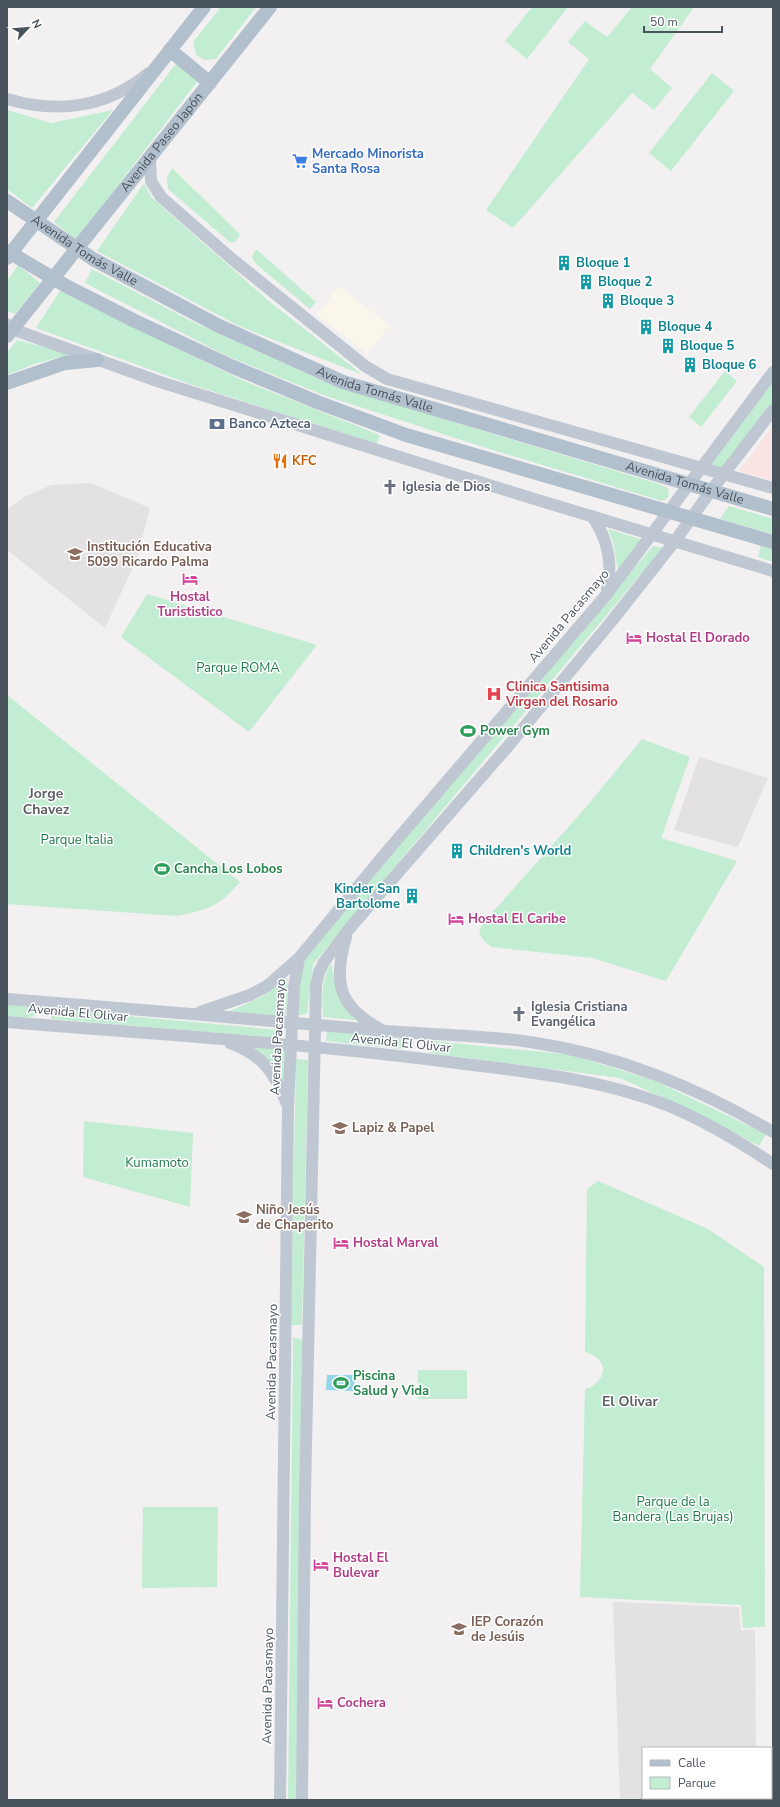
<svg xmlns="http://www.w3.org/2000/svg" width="780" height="1807" font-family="'Nunito Sans',sans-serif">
  <rect width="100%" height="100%" fill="#f2f0f0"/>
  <!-- commercial -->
  <path fill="#fbf6eb" d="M339 286 389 325 368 354 317 315Z"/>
  <!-- education -->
  <path fill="#e3e1e1" d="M91 483 150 508 137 558 105 628 7 550 8 509 24 497 51 485Z
    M699 757 768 778 738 847 674 830Z
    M613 1602 739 1607 741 1630H755L756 1748H643V1798H756V1800H620Z"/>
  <!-- medical -->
  <path fill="#fae4e3" d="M773 426V481L739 471Z"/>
  <!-- green -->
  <path fill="#c2edd2" d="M221 7H256L216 59 205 60 196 55 193 42Z
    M532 7H568L527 59 505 41Z
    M632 7H694L650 69 672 88 654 110 632 93 513 228 486 210 589 59 568 42 585 21 607 37Z
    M178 61 200 78 76 240 54 222Z
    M712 73 734 91 671 171 649 153Z
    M7 110 51 123 113 110 32 208 7 189Z
    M172 168 240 234 236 241 231 243 168 189 167 177Z
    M144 183 152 198 270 302 363 375 239 326 97 251Z
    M256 249 316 302 310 309 255 263 252 257Z
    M18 265 40 283 15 314 7 311V281Z
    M92 269 189 320 323 381 463 425 659 484 668 488 669 493 668 498 662 501 483 447 323 395 227 356 85 283Z
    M60 291 244 381 380 435 377 444 190 384 36 328Z
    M17 340 72 354 34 364 7 375V353Z
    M725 371 737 381 701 427 689 417Z
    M773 373V410L724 474 702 465Z
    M729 506 773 519V534L720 519Z
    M608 529 643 540 618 572 614 545Z
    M761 545 773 549V562L758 557Z
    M653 546 663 548 313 964 307 1014 297 1016 302 968 306 955Z
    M147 594 317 645 249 732 121 637Z
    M7 695 240 882C218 907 210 909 177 916L7 904Z
    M642 739 690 757 661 838 737 861 666 981 592 958 492 947 485 942 479 934 482 924 587 806Z
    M331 963 337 993 355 1020 323 1017C322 997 321 981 331 963Z
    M288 978 286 1017 228 1012 261 997Z
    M7 1004 34 1008 36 1013 34 1016 28 1018 7 1016Z
    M52 1009 279 1030V1038L51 1019Z
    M327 1031 401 1039V1049L326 1041Z
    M432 1041 572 1055 655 1081 766 1134 759 1146 690 1110 620 1078 430 1053Z
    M253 1047 286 1049 284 1084 275 1067Z
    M296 1059 308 1060 302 1325H291Z
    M84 1121 193 1133 190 1207 83 1177Z
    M598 1181 708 1229 764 1267 765 1627 743 1628 741 1605 580 1597 585 1389C608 1381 610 1359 585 1352L587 1189Z
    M293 1337 303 1340 299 1800H288Z
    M418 1370H467V1399H418Z
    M143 1507H218L217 1587 142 1588Z"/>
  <!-- water -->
  <path fill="#92d5e7" d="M327 1375H355L354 1391 326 1390Z"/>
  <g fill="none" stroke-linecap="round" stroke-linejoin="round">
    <!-- secondary -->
    <path stroke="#bfc8d2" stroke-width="12" d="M7 99C59 114 106 108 149 73
      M150 158 151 181 161 197 232 259 365 366 387 379 773 488
      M7 324 12 329 160 382 531 498 773 571
      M592 516C608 539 613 563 607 590
      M346 937C333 982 338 1006 380 1029
      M7 999C126 1009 246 1018 365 1029 420 1035 476 1034 530 1042 619 1055 696 1087 773 1132
      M200 1012 250 995 267 986 299 958
      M7 1022C152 1034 297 1043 441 1061 518 1071 596 1077 669 1106 705 1121 740 1142 773 1164
      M230 1043C263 1055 274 1072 287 1104
      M280 1800 288 1106 294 987 299 958 383 856 607 594 773 372
      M302 1800 305 1493 316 985 319 972 324 962 349 929 510 744 611 622 675 541 710 492 773 410"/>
    <!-- primary -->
    <g stroke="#b2bfcd" stroke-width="14">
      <path d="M170 50 210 83"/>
      <path id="s1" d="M7 201 93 259 217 325 343 382 773 509"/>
      <path d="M7 251 68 287 135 321 231 366 317 402 406 435 773 542"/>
      <path d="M7 258 204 7"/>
      <path id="s2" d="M7 336 270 7"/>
      <path d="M7 383 65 363 97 360"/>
    </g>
  </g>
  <!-- icons -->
  <defs>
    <symbol id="supermarket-bare" viewBox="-9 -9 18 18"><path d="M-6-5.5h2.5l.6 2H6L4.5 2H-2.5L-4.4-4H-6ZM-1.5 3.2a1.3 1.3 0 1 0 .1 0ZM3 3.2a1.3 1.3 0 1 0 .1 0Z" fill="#3f7fe0" stroke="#fff" stroke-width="2.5" paint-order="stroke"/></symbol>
    <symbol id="building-bare" viewBox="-9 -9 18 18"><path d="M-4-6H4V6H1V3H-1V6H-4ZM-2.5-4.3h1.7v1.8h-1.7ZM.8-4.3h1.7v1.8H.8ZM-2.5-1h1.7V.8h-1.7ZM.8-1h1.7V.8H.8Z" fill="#0f9aa8" stroke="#fff" stroke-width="2.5" paint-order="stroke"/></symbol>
    <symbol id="bank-bare" viewBox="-9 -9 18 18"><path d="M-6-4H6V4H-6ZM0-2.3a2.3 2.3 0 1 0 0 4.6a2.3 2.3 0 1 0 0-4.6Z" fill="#5c6f8a" stroke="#fff" stroke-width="2.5" paint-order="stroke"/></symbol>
    <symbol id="restaurant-bare" viewBox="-9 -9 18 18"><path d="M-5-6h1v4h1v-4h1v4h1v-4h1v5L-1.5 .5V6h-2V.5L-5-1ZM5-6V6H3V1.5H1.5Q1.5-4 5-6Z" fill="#e8710a" stroke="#fff" stroke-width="2.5" paint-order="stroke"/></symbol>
    <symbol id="church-bare" viewBox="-9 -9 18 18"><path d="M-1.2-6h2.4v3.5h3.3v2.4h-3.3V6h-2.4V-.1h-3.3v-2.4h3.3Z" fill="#6b7280" stroke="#fff" stroke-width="2.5" paint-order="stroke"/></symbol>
    <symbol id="school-bare" viewBox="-9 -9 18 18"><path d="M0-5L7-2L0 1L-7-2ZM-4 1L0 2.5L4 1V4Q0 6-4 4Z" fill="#8d6e63" stroke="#fff" stroke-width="2.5" paint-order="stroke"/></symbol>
    <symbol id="hotel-bare" viewBox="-9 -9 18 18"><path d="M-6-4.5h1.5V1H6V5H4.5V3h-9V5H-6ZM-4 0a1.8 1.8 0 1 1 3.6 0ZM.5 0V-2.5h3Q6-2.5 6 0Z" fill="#d1479c" stroke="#fff" stroke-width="2.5" paint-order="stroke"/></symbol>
    <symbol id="hospital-bare" viewBox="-9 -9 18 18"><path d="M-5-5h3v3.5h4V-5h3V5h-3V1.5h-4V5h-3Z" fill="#e0444e" stroke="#fff" stroke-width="2.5" paint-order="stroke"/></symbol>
    <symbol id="stadium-bare" viewBox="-9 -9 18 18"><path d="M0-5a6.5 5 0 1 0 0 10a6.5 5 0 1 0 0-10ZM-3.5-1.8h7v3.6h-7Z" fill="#2e9e5b" stroke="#fff" stroke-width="2.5" paint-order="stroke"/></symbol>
  </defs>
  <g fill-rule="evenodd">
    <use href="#supermarket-bare" x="289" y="150" width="22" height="22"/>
    <use href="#building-bare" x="553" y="252" width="22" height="22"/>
    <use href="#building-bare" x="575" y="271" width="22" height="22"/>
    <use href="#building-bare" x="597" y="290" width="22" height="22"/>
    <use href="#building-bare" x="635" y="316" width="22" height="22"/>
    <use href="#building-bare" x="657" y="335" width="22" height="22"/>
    <use href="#building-bare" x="679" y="354" width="22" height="22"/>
    <use href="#bank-bare" x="206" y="413" width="22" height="22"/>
    <use href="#restaurant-bare" x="269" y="450" width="22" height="22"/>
    <use href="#church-bare" x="379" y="476" width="22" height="22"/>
    <use href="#school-bare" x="64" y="543" width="22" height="22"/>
    <use href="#hotel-bare" x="179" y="568" width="22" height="22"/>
    <use href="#hotel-bare" x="623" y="627" width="22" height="22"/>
    <use href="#hospital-bare" x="483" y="683" width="22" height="22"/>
    <use href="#stadium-bare" x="457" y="720" width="22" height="22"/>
    <use href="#building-bare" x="446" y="840" width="22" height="22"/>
    <use href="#stadium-bare" x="151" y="858" width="22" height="22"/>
    <use href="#building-bare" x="401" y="885" width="22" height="22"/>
    <use href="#hotel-bare" x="445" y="908" width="22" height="22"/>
    <use href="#church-bare" x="508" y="1003" width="22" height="22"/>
    <use href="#school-bare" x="329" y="1117" width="22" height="22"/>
    <use href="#school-bare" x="233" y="1206" width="22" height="22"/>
    <use href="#hotel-bare" x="330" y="1232" width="22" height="22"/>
    <use href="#stadium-bare" x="330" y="1372" width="22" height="22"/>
    <use href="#hotel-bare" x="310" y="1554" width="22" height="22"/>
    <use href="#school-bare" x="448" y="1618" width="22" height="22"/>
    <use href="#hotel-bare" x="314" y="1692" width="22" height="22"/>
  </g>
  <g text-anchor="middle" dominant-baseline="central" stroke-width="3" stroke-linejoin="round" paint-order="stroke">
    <!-- street labels -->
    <g font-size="13" fill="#49535c" stroke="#fff">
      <text stroke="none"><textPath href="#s2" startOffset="248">Avenida Paseo Japón</textPath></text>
      <text stroke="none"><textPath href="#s1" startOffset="92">Avenida Tomás Valle</textPath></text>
      <text stroke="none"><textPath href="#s1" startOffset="415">Avenida Tomás Valle</textPath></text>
      <text stroke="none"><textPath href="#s1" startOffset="739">Avenida Tomás Valle</textPath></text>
      <text transform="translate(569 616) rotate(-50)">Avenida Pacasmayo</text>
      <text transform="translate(78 1013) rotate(5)">Avenida El Olivar</text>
      <text transform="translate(278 1037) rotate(-87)">Avenida Pacasmayo</text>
      <text transform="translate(401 1043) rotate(6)">Avenida El Olivar</text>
      <text transform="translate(272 1362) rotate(-89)">Avenida Pacasmayo</text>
      <text transform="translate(268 1686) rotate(-89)">Avenida Pacasmayo</text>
    </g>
    <!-- shop labels -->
    <g font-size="13" font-weight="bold" fill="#366cbe" stroke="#fff" text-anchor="start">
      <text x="312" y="154">Mercado Minorista<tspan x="312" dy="15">Santa Rosa</tspan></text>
    </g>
    <!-- culture labels -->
    <g font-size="13" font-weight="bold" fill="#0d838f" stroke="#fff" text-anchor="start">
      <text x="576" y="263">Bloque 1</text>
      <text x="598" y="282">Bloque 2</text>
      <text x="620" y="301">Bloque 3</text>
      <text x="658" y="327">Bloque 4</text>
      <text x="680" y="346">Bloque 5</text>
      <text x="702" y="365">Bloque 6</text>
      <text x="469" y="851">Children's World</text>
      <text x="400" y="889" text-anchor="end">Kinder San<tspan x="400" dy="15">Bartolome</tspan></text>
    </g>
    <!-- service labels -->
    <g font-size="13" font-weight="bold" fill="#4e5e75" stroke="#fff" text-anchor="start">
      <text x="229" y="424">Banco Azteca</text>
    </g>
    <!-- food labels -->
    <g font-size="13" font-weight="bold" fill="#c56008" stroke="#fff" text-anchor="start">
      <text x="292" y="461">KFC</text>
    </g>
    <!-- worship labels -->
    <g font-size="13" font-weight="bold" fill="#5b616d" stroke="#fff" text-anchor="start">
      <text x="402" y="487">Iglesia de Dios</text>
      <text x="531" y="1007">Iglesia Cristiana<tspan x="531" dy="15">Evangélica</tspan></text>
    </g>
    <!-- education labels -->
    <g font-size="13" font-weight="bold" fill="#785e54" stroke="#fff" text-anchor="start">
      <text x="87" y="547">Institución Educativa<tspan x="87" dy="15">5099 Ricardo Palma</tspan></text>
      <text x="352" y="1128">Lapiz &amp; Papel</text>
      <text x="256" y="1210">Niño Jesús<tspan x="256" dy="15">de Chaperito</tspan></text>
      <text x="471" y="1622">IEP Corazón<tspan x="471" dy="15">de Jesúis</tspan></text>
    </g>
    <!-- hotel labels -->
    <g font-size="13" font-weight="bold" fill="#b23c85" stroke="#fff" text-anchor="start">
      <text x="190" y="597" text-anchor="middle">Hostal<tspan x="190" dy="15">Turististico</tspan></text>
      <text x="646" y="638">Hostal El Dorado</text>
      <text x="468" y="919">Hostal El Caribe</text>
      <text x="353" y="1243">Hostal Marval</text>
      <text x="333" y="1558">Hostal El<tspan x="333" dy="15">Bulevar</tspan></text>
      <text x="337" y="1703">Cochera</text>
    </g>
    <!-- park labels -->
    <g font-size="13" fill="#1d7a4b" stroke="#fff">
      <text x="238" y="668">Parque ROMA</text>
      <text x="77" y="840">Parque Italia</text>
      <text x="157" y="1163">Kumamoto</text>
      <text x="673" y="1502">Parque de la<tspan x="673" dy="15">Bandera (Las Brujas)</tspan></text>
    </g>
    <!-- health labels -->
    <g font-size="13" font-weight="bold" fill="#be3a42" stroke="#fff" text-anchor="start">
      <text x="506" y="687">Clinica Santisima<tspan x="506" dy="15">Virgen del Rosario</tspan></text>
    </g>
    <!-- leisure labels -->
    <g font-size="13" font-weight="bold" fill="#27864d" stroke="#fff" text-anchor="start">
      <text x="480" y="731">Power Gym</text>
      <text x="174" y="869">Cancha Los Lobos</text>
      <text x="353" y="1376">Piscina<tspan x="353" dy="15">Salud y Vida</tspan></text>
    </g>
    <!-- neighbourhood labels -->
    <g font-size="14" font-weight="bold" fill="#5d6064" stroke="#fff">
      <text x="46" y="793">Jorge<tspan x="46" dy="16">Chavez</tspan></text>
      <text x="630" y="1401">El Olivar</text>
    </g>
  </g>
  <!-- border -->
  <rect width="780" height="1807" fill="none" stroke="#49535c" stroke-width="16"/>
  <!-- legend -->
  <rect x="642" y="1747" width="130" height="52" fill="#ffffff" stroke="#b6babe"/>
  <rect x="650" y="1760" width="20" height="6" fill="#b2bfcd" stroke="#b6babe"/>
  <text x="678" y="1767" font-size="12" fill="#49535c">Calle</text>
  <rect x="650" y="1777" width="20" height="12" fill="#c2edd2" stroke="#b6babe"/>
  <text x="678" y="1787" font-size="12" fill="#49535c">Parque</text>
  <!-- north arrow -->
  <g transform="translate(28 28) rotate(64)" stroke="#ffffff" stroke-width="3" paint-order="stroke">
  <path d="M0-3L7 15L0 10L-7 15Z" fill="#49535c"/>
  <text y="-6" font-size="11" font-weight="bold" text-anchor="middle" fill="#49535c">N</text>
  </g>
  <!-- scale -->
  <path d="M644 26v6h78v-6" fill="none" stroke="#49535c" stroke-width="2"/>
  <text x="650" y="26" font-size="12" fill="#49535c" stroke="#ffffff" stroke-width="3" paint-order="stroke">50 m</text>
</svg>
